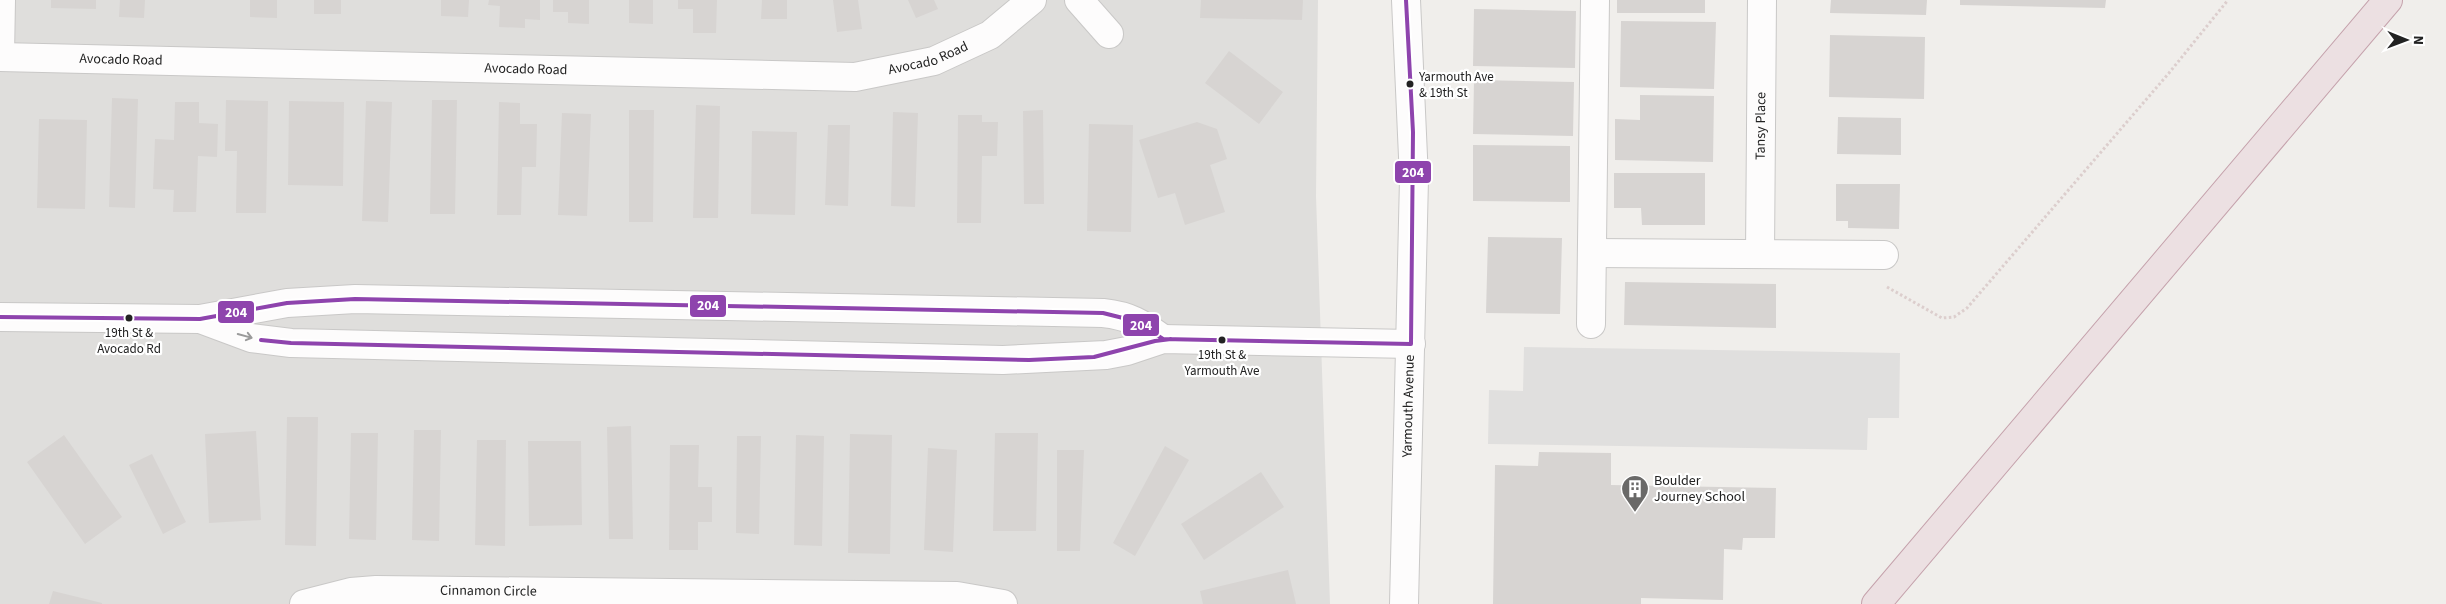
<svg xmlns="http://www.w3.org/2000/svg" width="2446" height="604" font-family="'Source Sans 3',sans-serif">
  <rect width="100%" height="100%" fill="#f0eeeb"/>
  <!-- residential -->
  <path fill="#dfdedc" d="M0 0H1318L1316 196 1330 604H0Z"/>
  <!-- parking -->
  <path fill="#e0dfde" d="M1524 347 1900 353 1899 418H1868L1867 450 1488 444 1489 390 1523 391Z"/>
  <!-- building -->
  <path fill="#d7d4d2" d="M51 0H96V9L51 8Z
    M120 0H145L144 18 119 17Z
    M250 0H277V18L250 17Z
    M314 0H341V14H314Z
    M441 0H469L468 17 441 16Z
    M489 0H540V20L525 19V28L499 27 500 6 488 5Z
    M553 0H589V24L568 23V12H553Z
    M629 0H653V24L629 23Z
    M678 0H717L716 33H693V9H678Z
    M762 0H787V19H761Z
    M833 0H858L862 29 837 32Z
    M908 0H934L938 9 916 18Z
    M1201 0H1303L1302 20 1200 18Z
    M1617 0H1705V13H1617Z
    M1831 0H1927L1926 15 1830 13Z
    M1960 0H2106L2105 8 1960 5Z
    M1474 9 1576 11 1575 68 1473 66Z
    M1621 21 1716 22 1714 89 1620 87Z
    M1830 35 1925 37 1924 99 1829 97Z
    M1229 51 1283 92 1259 124 1205 83Z
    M1474 80 1574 82 1573 136 1473 134Z
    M1640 95 1714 96 1713 162 1615 160V119L1640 120Z
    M112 98 138 99 135 208 109 207Z
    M226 100 268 101 266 213H236L237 151H225Z
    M432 100H457L455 214H430Z
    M289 101 344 102 343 186 288 185Z
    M366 101 392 102 388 222 362 221Z
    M175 102H199V123L218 124 217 157 198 156 196 212H173L174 190 153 189 155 139 174 140Z
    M499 102 520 103V124H537L536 167H522L521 215H497Z
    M696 105 720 106 718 218H693Z
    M629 110H654L653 222H629Z
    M1043 110 1044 204H1024L1023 111Z
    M893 112 918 113 915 207 891 206Z
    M562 113 591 114 587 216 558 215Z
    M958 115H982V122H998L997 156H982L981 223H957Z
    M1838 117 1901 118V155L1837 154Z
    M39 119 87 120 85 209 37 208Z
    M1197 122 1217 129 1227 159 1210 165 1225 212 1185 225 1175 193 1158 198 1139 140Z
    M1089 124 1133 125 1131 232 1087 231Z
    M828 125H850L848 206 825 205Z
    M752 131 797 132 795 215 751 214Z
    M1473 145 1570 146V202L1473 201Z
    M1614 173H1705V225H1642L1641 208H1614Z
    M1836 184H1900L1899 229 1848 228V221H1836Z
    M1488 237 1562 238 1560 314 1486 313Z
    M1625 282 1776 284V328L1624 325Z
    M287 417H318L316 546 285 545Z
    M631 426 633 539H609L607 427Z
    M414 430H441L439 541 412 540Z
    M256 431 261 520 209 523 205 434Z
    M351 433H378L376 540 349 539Z
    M995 433H1038L1036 531H993Z
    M850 434 892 435 890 554 848 553Z
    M64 435 122 517 85 544 27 462Z
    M796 435 824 436 822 546 794 545Z
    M737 436H761L759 534 736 533Z
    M477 440H506L505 546 475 545Z
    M528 441H581L582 525 529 526Z
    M670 445H699L698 487H712V522H698V550H669Z
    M1165 446 1189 460 1135 556 1113 543Z
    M928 448 957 450 953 552 924 550Z
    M1057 450H1084L1080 551H1057Z
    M1539 452 1611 453V485L1776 488 1775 538H1743L1742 550 1724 549 1723 600 1641 598V604H1493L1495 465 1538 466Z
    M152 454 186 522 163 534 129 465Z
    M1261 472 1284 507 1204 560 1181 524Z
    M1288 570 1296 604H1203L1200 591Z
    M53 591 102 603V604H49Z"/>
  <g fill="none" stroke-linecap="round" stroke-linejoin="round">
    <defs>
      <g id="minor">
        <path d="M1079 0 1109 34"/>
        <path d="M0 55 1 0"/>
        <path id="s1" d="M0 57 855 77 934 61 990 35 1032 0"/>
        <path d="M1593 253 1884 255"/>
        <path id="s2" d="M1760 254 1762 0"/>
        <path d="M0 317 200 319 287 303 355 299 1103 313C1130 316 1141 323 1163 339"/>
        <path d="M200 319 251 338 291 343 1003 360 1106 355 1127 351 1163 339 1411 344"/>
        <path d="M1591 324 1595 0"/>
        <path id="s3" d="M304 604 351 592 376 590 957 596 1003 604"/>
        <path id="s4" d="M1404 604 1414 179 1406 0"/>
      </g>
      <path id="highway" d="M1876 604 2388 0"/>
    </defs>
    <!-- minor casing -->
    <use href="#minor" stroke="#c9c8c7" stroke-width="30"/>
    <!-- highway casing -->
    <use href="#highway" stroke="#c5a2ac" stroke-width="30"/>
    <!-- path -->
    <path stroke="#dccecd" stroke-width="3" stroke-dasharray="2.5 2.5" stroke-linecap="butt" d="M1887 287 1942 318 1954 317 1967 308 2169 73 2228 0"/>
    <!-- minor -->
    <use href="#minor" stroke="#fdfcfc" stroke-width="28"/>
    <!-- highway -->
    <use href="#highway" stroke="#ece0e2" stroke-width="28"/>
    <defs>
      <path id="bus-1" d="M1406 0 1413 132 1411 344
        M0 317 200 319 287 303 355 299 1103 313 1135 321 1163 339 1411 344
        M261 340 291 343 1029 360 1094 357 1155 341 1171 339"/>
    </defs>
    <!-- bus-1 casing -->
    <use href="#bus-1" stroke="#fff" stroke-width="8"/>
    <!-- bus-1 -->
    <use href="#bus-1" stroke="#8e44ad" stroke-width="4"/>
  </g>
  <!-- one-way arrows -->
  <defs><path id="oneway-shaft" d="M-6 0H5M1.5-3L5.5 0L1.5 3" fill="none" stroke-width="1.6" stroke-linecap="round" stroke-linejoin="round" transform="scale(1.25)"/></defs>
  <use stroke="#9a9a9a" href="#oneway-shaft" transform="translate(245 336) rotate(15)"/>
  <!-- icons -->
  <defs>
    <symbol id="building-pin" viewBox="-11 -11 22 30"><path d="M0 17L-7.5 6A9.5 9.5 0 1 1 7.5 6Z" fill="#6a6968" stroke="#fff"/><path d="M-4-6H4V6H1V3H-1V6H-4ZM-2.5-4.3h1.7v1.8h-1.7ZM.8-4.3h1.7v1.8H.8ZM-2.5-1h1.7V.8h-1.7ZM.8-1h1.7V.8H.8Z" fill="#fff"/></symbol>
  </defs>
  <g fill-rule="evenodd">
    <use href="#building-pin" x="1619" y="473" width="32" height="43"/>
  </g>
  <!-- markers -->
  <g fill="#222" stroke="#fff" stroke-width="2">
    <circle cx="1410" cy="84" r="4.5"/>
    <circle cx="129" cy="318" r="4.5"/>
    <circle cx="1222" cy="340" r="4.5"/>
  </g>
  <g text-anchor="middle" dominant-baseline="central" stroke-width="4.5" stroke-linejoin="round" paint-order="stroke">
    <!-- bus labels -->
    <g font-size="13" fill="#222" stroke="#fff">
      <text x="1419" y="77" text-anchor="start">Yarmouth Ave<tspan x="1419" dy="16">&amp; 19th St</tspan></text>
      <text x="129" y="333">19th St &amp;<tspan x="129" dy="16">Avocado Rd</tspan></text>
      <text x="1222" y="355">19th St &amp;<tspan x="1222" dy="16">Yarmouth Ave</tspan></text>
    </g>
    <!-- street labels -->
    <g font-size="14" fill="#222" stroke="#fff">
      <text stroke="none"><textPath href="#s1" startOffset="931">Avocado Road</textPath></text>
      <text stroke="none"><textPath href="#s1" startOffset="121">Avocado Road</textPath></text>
      <text stroke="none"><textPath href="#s1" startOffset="526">Avocado Road</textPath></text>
      <text stroke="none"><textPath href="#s2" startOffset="128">Tansy Place</textPath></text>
      <text stroke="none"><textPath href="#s4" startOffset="198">Yarmouth Avenue</textPath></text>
      <text stroke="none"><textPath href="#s3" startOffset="186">Cinnamon Circle</textPath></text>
    </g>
    <!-- poi labels -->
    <g font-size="14" fill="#222" stroke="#fff" text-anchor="start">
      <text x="1654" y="481">Boulder<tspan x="1654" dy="16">Journey School</tspan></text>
    </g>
  </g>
  <g stroke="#fff" stroke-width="2">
    <rect x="1394" y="160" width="38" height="24" rx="5" fill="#8e44ad"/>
    <rect x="689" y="294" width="38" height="24" rx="5" fill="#8e44ad"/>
    <rect x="217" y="300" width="38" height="24" rx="5" fill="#8e44ad"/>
    <rect x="1122" y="313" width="38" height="24" rx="5" fill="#8e44ad"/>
  </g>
  <g font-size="14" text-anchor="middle" font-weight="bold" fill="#fff">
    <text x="1413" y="177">204</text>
    <text x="708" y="310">204</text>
    <text x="236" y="317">204</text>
    <text x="1141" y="330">204</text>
  </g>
  <!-- north arrow -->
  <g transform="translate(2406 40) rotate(91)" stroke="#ffffff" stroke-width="4" paint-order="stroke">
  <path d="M0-4L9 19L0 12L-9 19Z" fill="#222222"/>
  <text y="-8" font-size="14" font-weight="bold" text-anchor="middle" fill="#222222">N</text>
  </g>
</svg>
